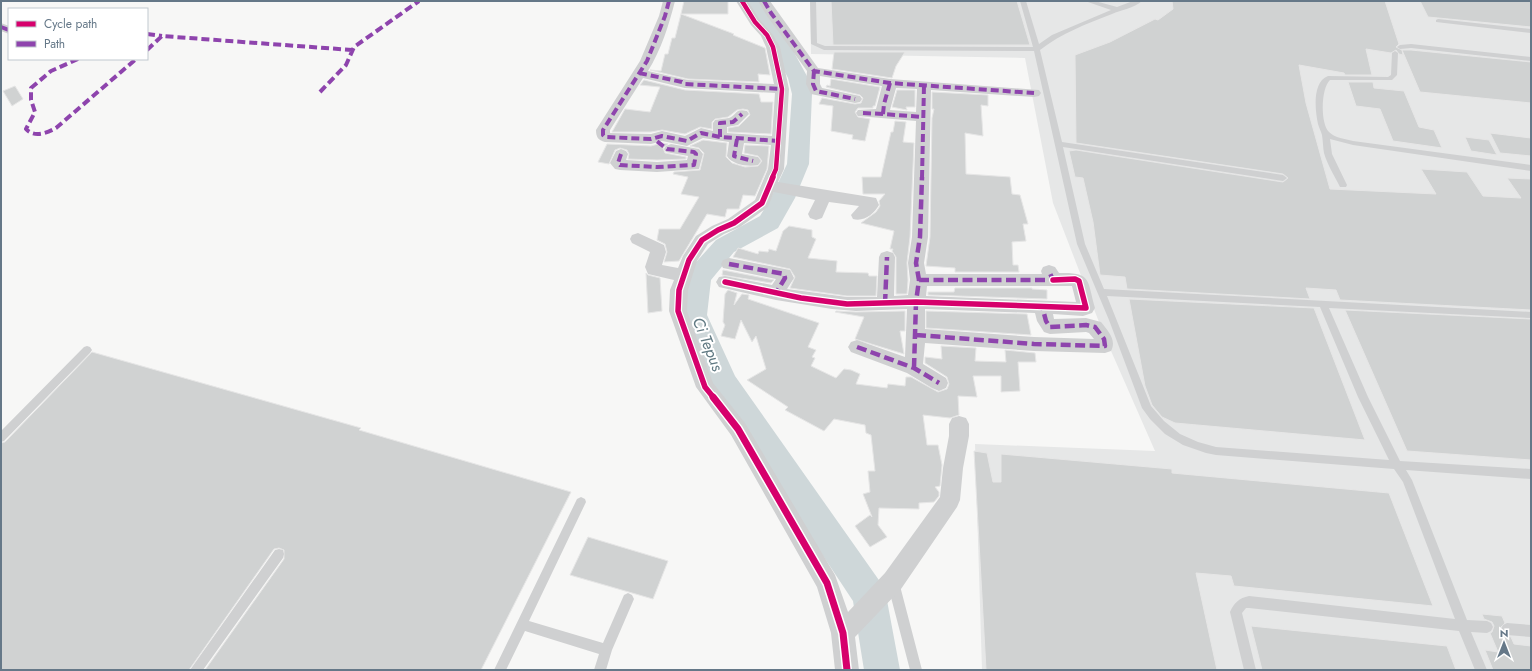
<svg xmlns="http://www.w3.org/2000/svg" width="1532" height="671" font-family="Jost,sans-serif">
  <rect width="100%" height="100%" fill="#f7f7f6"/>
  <!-- built -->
  <path fill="#e6e7e7" d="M810 1H1531V670H982L975 444 1155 451 1104 335 1053 203 1025 58 811 54Z"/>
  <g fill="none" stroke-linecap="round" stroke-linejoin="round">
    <!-- river -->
    <path fill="#ced7d9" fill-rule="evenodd" d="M748 1H766L808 78 812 94 809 164 795 198 778 228 734 252 711 280 707 315 735 376 881 583 886 595 900 670H864L853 601 714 391 681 315 685 277 689 270 716 240 760 216 771 198 787 164 792 94 788 78Z"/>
  </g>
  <!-- building -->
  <path fill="#d0d2d2" stroke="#e6e6e6" d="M684 1H728V14H681Z
    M831 1H1017L1030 45H833Z
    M1172 1H1385L1399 44 1396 47 1402 50 1403 55 1399 54 1396 50 1391 53 1366 49 1372 75H1345L1344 73 1299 65 1306 103 1330 189 1436 194 1421 169 1467 172 1483 196 1521 198 1507 178 1531 179V310L1340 300 1336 290 1306 288 1310 299 1127 289 1125 277 1100 275 1093 222 1083 178 1075 177 1069 151 1076 150 1283 182 1288 178 1283 174 1076 143 1075 55 1110 42 1155 19 1158 20 1173 9Z
    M1420 1H1531V27L1428 17Z
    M681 14 734 34 733 35 765 48 770 75 758 74 759 82 688 79 650 70 661 71 665 54H668L672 38H675Z
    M1402 50H1411L1531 62V103L1420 92Z
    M834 52H905L896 66 892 78 832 69Z
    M831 79 880 87 875 106H873V108H858L855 112 858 117 870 119 865 141 852 139 853 135 831 131 833 106 819 104 822 98 855 104 861 103 863 98 860 95 826 87 827 85 830 86Z
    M644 80 685 90 759 94 761 102H773L771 134 728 132V128L739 126 750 115 748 110 743 109 737 110 728 117 715 119 712 122V129L700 127 685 134 662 130 651 132H612L625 109 650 112 660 87 640 85Z
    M1348 82H1373L1374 88 1404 91 1419 127 1434 130 1442 148 1393 141 1380 109 1356 106Z
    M15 86 23 99 12 106 3 91Z
    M897 90H915V107H906L907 110 892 107Z
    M932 92 988 95V106L981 105 983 136 965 133 966 174 1010 177 1012 194 1020 195 1028 224H1023L1026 241 1012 242 1013 265H1018L1019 272H955V268L926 266 930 237 932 118 934 109H932Z
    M895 121 906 122 903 142 914 143 910 237 907 263 908 280 907 294H896V257L892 251 893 249H890L894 231 861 223 876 212 880 206 879 201 885 194H863L862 177H881L891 132H893Z
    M1490 133 1531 138V156L1500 153Z
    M1465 137 1489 140 1497 155 1471 151Z
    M703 140 727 143 726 157 732 163 745 167 758 166 762 161 758 156 744 153 745 145 769 146 767 169 755 196 743 195 739 209H727L725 217 707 214 679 261 664 262 667 252 665 244 657 240 659 229H680L699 197 681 194 688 177 673 174 674 172 700 170 704 153 699 148 690 146Z
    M662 143 668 144 663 148 665 153 686 157V159L657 160 628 159 629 154 627 150 620 148 615 150 609 164 598 162 607 144 651 146Z
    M789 226 812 230V237L816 239 808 258 837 261 836 272 868 273 869 276H877L876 296H847L790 288 795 277 790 269 733 257 738 248 758 254 759 251 768 252 769 249 776 251 783 231Z
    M723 270 774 280 771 283 722 275Z
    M646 273 648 275 660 278 662 311 648 313Z
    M955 288H1032V289L1047 290V299L928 295V292H954Z
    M728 290 737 293 734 305 742 294 749 295 748 299 819 323 808 347 816 350 812 357 815 358 811 366 836 378 844 369 851 370 860 374 856 384 887 388 888 384 905 386 906 377H911L938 392 947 389 949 384 947 377 925 363V357L942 359 941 346 976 348 975 361 1006 362 1005 350 1035 353 1036 362H1018L1020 391 1001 392V376H973L977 397 958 396 959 415 950 418 923 415 927 445H938L942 465 940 486 935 487 939 492V496L934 502 919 503V509L879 508 878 525 887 537 870 547 855 526 870 515 872 517 863 494 870 492 868 471H875L871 435 866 433 865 425 834 419 824 431 785 410 788 407 747 380 766 369 756 336 752 342 741 320 735 339 721 336 725 325 723 322 725 294Z
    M1129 299 1314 308 1365 440 1175 423 1162 417 1152 405 1145 386Z
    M1345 310 1531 319V460L1407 451Z
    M836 311 856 312 905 311V331H900L904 354 855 339 864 317 835 312Z
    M926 311 1027 314 1031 335 926 328Z
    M92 352 361 428 359 430 571 492 481 670H205L284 559V550L279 548 274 549 189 670H1V443L5 442Z
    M974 451 987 453 993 482H1001V454L1172 469V473L1389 493 1433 606 1234 586 1231 576 1196 573 1217 670H986Z
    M588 537 668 561 653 599 570 575Z
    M1482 614 1502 616 1505 623 1500 628 1502 634 1511 637 1514 644 1531 646V670H1493L1485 650 1498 652 1490 633 1492 632 1494 626 1492 622 1484 619Z
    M1251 626 1447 646 1456 670H1262Z"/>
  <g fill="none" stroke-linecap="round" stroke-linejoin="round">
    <!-- lane -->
    <path fill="#cfd0d1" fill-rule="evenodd" d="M810 1H816L817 43 825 46 1033 47 1020 1H1026L1039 44 1052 35 1111 10 1085 1H1095L1117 7 1133 1H1142C1134 8 1121 10 1112 14 1086 24 1062 33 1040 50L1062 142 1283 175 1287 178 1283 181 1063 147 1085 244 1104 289 1531 312V318L1329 308 1368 397 1400 461 1531 469V479L1406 470 1412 480 1467 620 1487 621 1491 623 1493 627 1491 631 1487 633 1471 632 1487 670H1475L1459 631 1249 608H1246L1242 613 1256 670H1244L1230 612C1234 603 1239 598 1249 596L1455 619 1403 482 1394 469 1216 455 1206 453 1183 445 1165 434 1150 419 1142 408 1109 320 1077 244 1034 51 824 50 811 44ZM1107 296 1320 307 1358 397 1389 460 1216 447 1198 442 1180 434 1164 421 1151 406Z
      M1438 19 1531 29V33L1436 22V20Z
      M1411 44 1531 57V61L1411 48 1400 49 1397 47 1400 45Z
      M1395 51 1398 53 1397 75 1392 80H1330C1321 88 1320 123 1329 132 1335 138 1345 139 1353 141L1531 165V171L1353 145 1330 139 1332 154 1347 185 1346 187H1340C1335 177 1327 164 1324 153 1323 148 1323 141 1322 135 1321 131 1319 128 1318 124 1315 110 1312 82 1328 76L1388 77 1391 75 1392 53Z
      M87 346 90 347 92 350 90 353 4 441 1 442V431L84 347Z
      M581 497 585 499 586 502 529 621 603 643 624 595 628 593 632 595 634 599 612 650 606 670H594L599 654 525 631 506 670H494L577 499Z
      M279 549 283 550 284 554 283 558 203 670H190L275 550Z
      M893 577 897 578 899 582 922 670H910L887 582 889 578Z
      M1507 623 1531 625V637L1507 635 1503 633 1501 629 1503 625Z"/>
    <!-- street -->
    <path fill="#cfd0d1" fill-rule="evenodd" d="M663 1H675C669 25 661 50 648 71L688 80 774 84 766 47 761 36 751 25 736 1H748L760 20 773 35 780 47 789 89 784 169 778 182 870 197 876 198 879 205C874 214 864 222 853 219L851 215 859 206 829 202 822 218 816 220 810 218 808 214 815 200 774 192 768 207 740 227 724 234 708 244 697 261 688 290 687 311 713 383 745 423 835 575 848 612 885 573 940 497 943 468 949 436V424L952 418 959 416 966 418 969 424V436L963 468 960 500 957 507 901 589 855 637 859 670H835L831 633 817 587 731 435 696 387 669 311 670 290 674 280 648 274 645 267 650 252 632 243 630 239 632 235 638 233 664 245 666 252 662 265 678 268 683 256 696 236 712 226 728 219 755 200 768 169 771 145 744 143 742 154 758 157 761 161 758 165C749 167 732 165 727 156L729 142 703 138 687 146 662 141 651 144 605 142C598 140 596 137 596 130L640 61 659 16ZM643 78 685 88 775 93 772 136 727 133V127L738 125 749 114 747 111C735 108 737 115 729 118 725 119 719 119 715 120L713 123V131L701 128 685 136 662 131 651 134 610 133V130Z
      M758 1H770L818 68 890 79 1039 90 1041 93 1039 96 1034 97 931 90 928 237 924 263 926 274H1042L1041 271 1043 267 1049 265 1055 267 1059 273C1092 272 1087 280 1095 308L1092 313 1083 316 1053 314 1054 319 1086 318 1101 322C1108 331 1117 340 1111 351L1105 353 1034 351 925 343 923 364 946 378 948 383 946 388 939 391 932 388 907 373 851 352 848 347 851 342 857 340 905 357 907 309 856 311 832 309 776 300 719 287 716 282 719 277 725 276 772 285 776 279 723 268 721 264 723 260 729 258 790 270 794 278 787 289 847 297H877L879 257 881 253 887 251 893 253 895 257 894 296 908 295 910 280 908 263 912 237 916 121 858 116 856 113 858 110 876 109 882 86 820 76V84L822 88 860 96 862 99 860 102 855 103 811 94 806 84 807 71 767 16ZM896 88 917 89 916 112 890 110ZM927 286H1072L1076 302 926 296ZM925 309 1035 313 1037 321 1044 332 1050 334 1086 332 1089 333 1094 339 1034 337 925 329Z
      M1 23 9 26V34L1 31Z
      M671 144 699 149 703 154 699 169 657 172 620 170 615 169 610 163 616 151 621 149 626 151 628 154 626 160 657 162 687 160 688 156 666 152 664 149 666 146Z"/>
    <!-- quiet-far1 -->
    <path stroke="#8e44ad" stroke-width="4" stroke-dasharray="8 4" stroke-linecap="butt" d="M669 1 665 16 647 61 603 130V135L605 137 651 139 662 136 687 141 701 133 720 137 779 141
      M764 1 771 13 814 71 890 83 1034 93
      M1 27 9 30
      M147 34 162 36
      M147 50 162 36 352 50
      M78 59 51 71 31 88V100L35 112 26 129C34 138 47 133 56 128L136 59
      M814 71 813 84 816 91 855 99
      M639 73 682 82 685 84 782 89
      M890 83 884 104 883 114 923 117
      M320 92 346 65 354 47 419 1
      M863 113 883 114
      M720 137V123L733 122 742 114
      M737 139 734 156 753 161
      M621 154 618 163 620 165 657 167 694 165 696 154 694 152 667 149 654 139
      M922 178 924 85"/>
    <!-- quiet -->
    <path stroke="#8e44ad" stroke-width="4.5" stroke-dasharray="10 4.5" stroke-linecap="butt" d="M729 264 784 274 785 278 776 293
      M919 280H1053L1049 271
      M885 304 887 257
      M916 335 1034 344 1105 346 1104 339 1095 327 1086 325 1050 327 1046 321 1042 306
      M857 347 914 368 939 383
      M914 368 916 302 919 280 916 263 920 237 922 177"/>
    <defs>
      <path id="cycleway-far2" d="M742 1 755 22 767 35 773 47 782 89 776 169 772 178"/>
      <path id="cycleway-far1" d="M725 282 801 298 847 304 916 302 1086 308 1079 281 1075 279 1053 280
        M714 398 705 387 678 311 679 290 689 260 702 240 718 230 734 223 762 203 773 177"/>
      <path id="cycleway" d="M713 397 738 429 827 583 843 633 847 670"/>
    </defs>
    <!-- cycleway-far2 casing -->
    <use href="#cycleway-far2" stroke="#fff" stroke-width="6"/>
    <!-- cycleway-far1 casing -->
    <use href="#cycleway-far1" stroke="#fff" stroke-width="8"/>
    <!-- cycleway casing -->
    <use href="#cycleway" stroke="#fff" stroke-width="10"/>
    <!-- cycleway-far2 -->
    <use href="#cycleway-far2" stroke="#d6006c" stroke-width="4.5"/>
    <!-- cycleway-far1 -->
    <use href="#cycleway-far1" stroke="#d6006c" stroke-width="5.5"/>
    <!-- cycleway -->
    <use href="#cycleway" stroke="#d6006c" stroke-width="7"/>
  </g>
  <g text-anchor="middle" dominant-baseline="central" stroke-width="4" stroke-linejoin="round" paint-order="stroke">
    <!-- water labels -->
    <g font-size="16" font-style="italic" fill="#617a83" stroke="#fff">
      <text transform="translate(708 344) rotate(68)">Ci Tepus</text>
    </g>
  </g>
  <!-- border -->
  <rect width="1532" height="671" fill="none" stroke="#657888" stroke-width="4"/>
  <!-- legend -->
  <rect x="8" y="8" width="140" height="52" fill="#ffffff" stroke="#c1c9cf"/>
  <rect x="16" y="21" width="20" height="6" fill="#d6006c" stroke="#c1c9cf"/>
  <text x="44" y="28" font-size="12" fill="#657888">Cycle path</text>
  <rect x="16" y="41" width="20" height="6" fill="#8e44ad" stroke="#c1c9cf"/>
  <text x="44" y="48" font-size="12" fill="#657888">Path</text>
  <!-- north arrow -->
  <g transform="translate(1504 643)" stroke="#ffffff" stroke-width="3" paint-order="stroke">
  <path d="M0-3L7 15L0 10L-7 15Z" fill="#657888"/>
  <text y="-6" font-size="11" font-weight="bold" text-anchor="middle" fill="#657888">N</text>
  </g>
</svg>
